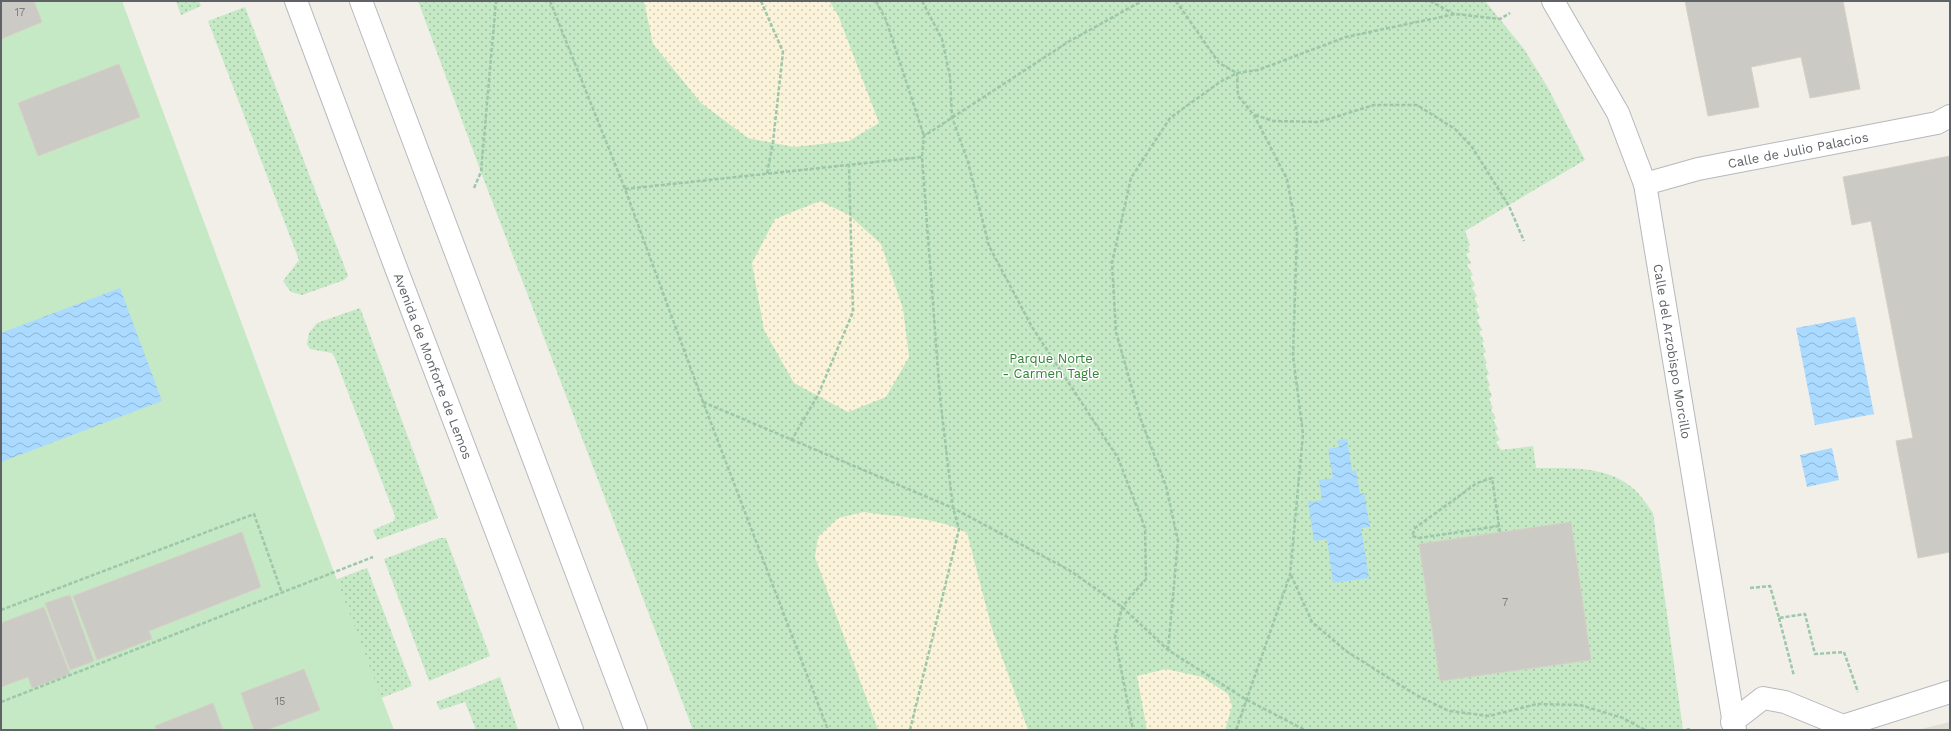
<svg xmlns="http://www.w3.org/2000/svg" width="1951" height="731" font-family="'Work Sans',sans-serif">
  <defs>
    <pattern id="grass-dots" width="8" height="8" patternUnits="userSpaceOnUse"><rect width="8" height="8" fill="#c5e8c5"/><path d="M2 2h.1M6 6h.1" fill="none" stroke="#a3c0a4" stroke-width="1.8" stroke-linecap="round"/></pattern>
    <pattern id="sand-dots" width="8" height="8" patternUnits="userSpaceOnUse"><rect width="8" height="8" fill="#fbf3d9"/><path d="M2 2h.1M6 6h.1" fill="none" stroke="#cec8b4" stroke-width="1.8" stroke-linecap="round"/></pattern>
    <pattern id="water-waves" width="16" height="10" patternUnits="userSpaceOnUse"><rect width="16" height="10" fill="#aadaff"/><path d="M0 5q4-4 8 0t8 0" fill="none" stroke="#8eb4d2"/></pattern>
  </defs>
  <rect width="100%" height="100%" fill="#f1efe8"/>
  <!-- education -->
  <path fill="#e1ded6" d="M1950 722V730H1917Z"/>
  <!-- grass -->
  <path fill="url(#grass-dots)" d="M176 1H199L201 6 181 15Z
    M418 1H1485L1524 49 1548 88 1585 160 1465 231 1470 245 1468 247 1470 252 1466 254 1471 263 1467 265 1473 275 1470 277 1475 285 1472 288 1477 296 1474 298 1479 307 1476 309 1480 318 1477 320 1482 330 1479 332 1484 341 1482 343 1486 352 1483 354 1487 363 1485 365 1489 374 1486 376 1490 385 1488 387 1492 396 1489 399 1493 408 1491 410 1496 418 1493 420 1498 429 1495 431 1500 440 1496 442 1501 450 1533 446 1536 468C1570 468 1612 465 1638 493 1643 499 1648 506 1653 513L1683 730H693L481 172Z
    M245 7 348 276 344 280 302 295 291 292 283 281 299 260 208 21Z
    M360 308 438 518 377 540 373 530 394 521 395 516 335 358 332 353 310 349 307 344 309 333 317 323Z
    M440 538H446L490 656 429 681 384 559Z
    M367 568 412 686 381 698 335 580Z
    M500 677 518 730H476L465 702 440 710 436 702Z"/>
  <!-- sand -->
  <path fill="url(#sand-dots)" d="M644 1H829L838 15 879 123 849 141 794 147 748 138 701 103 653 44Z
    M820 201 849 215 881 244 903 309 909 357 886 397 848 412 794 383 764 330 752 263 775 219Z
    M864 512C895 517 939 517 967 533L992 629 1028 730H878L815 557 818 537 838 518Z
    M1166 669 1202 677 1228 694 1232 706 1225 730H1147L1137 676Z"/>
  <!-- pitch -->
  <path fill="#c5e8c5" d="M1 1H122L338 583 394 730H1Z"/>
  <!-- water -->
  <path fill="url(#water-waves)" d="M120 288 162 401 1 462V333Z
    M1855 317 1874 414 1815 425 1796 328Z
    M1347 439 1352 471 1356 470 1360 494 1364 493 1370 527 1361 528 1369 578 1333 583 1327 539 1314 541 1308 502 1322 500 1319 480 1333 478 1328 449 1339 447 1338 440Z
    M1832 448 1839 480 1807 487 1800 455Z"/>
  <!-- building -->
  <path fill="#cccac5" stroke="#d6d1c6" d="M1 1H34L42 22 1 39Z
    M1685 1H1843L1860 89 1810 98 1801 57 1751 67 1759 107 1708 116Z
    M119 64 140 117 38 156 18 103Z
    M1950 156V552L1918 558 1896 441 1913 438 1871 221 1852 225 1843 177Z
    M1571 522 1591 660 1440 681 1419 544Z
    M242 532 261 587 149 631 152 639 97 660 73 596Z
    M70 595 94 661 70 670 45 603Z
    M44 607 70 674 32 688 28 677 1 687V623Z
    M304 669 320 710 267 730H254L241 693Z
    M213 703 223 730H157L155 726Z"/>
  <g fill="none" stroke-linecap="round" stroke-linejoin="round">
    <defs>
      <g id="street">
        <path id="s1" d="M1553 1 1618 113 1645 184 1735 730"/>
        <path id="s2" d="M1645 184 1698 169 1937 123 1950 116"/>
        <path d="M1732 722 1763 698 1785 702 1843 726"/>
        <path d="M1843 726 1950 692"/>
      </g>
      <g id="secondary">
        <path id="s3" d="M296 1 396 268 572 730"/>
        <path d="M361 1 636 730"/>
      </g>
    </defs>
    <!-- street casing -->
    <use href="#street" stroke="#b5b8bc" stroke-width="24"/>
    <!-- secondary casing -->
    <use href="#secondary" stroke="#b6babf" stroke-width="24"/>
    <!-- path -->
    <path stroke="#9cc7a9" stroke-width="2.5" stroke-dasharray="4 2" stroke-linecap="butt" d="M550 1 625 189 703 402 828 730
      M761 1 783 52 773 142 767 174
      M876 1 886 20 924 136
      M922 1 942 39 950 77 952 117 968 162 989 246 1032 327 1118 458 1145 528 1146 579 1122 607 1115 638 1133 730
      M1176 1 1219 63 1237 73 1258 70 1346 37 1455 14 1500 19 1510 13
      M1430 1 1454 14
      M1255 115 1273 121 1319 122 1374 105H1417L1455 129 1472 147 1509 206 1524 241
      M474 188 481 172 496 1
      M625 189 922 157
      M703 402 953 508 1069 570 1122 607 1168 650 1247 700 1305 730
      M791 441 818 395 853 312 849 165
      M1499 526 1492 478 1477 483 1415 528 1412 536 1419 538 1499 526 1500 532
      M1291 575 1312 622 1346 651 1416 695 1449 711 1489 716 1537 704 1580 705 1623 718 1645 730
      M1750 588 1770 586 1779 618 1805 614 1815 654 1844 652 1858 692
      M1 610 254 514 282 593
      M1779 618 1794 676
      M1168 650 1178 541 1166 486 1141 420 1116 332 1112 263 1131 178 1170 118 1220 82 1237 73 1238 96 1254 115 1287 179 1297 233 1293 356 1303 434 1290 575 1236 730
      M1 702 373 557
      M910 730 959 529 953 508 940 397 922 157 924 136 1068 42 1142 1
      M1686 730 1690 729"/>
    <!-- street -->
    <use href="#street" stroke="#fff" stroke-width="22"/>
    <!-- secondary -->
    <use href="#secondary" stroke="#fff" stroke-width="22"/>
  </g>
  <g text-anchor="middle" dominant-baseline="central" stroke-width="3" stroke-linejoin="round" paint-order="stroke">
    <!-- number labels -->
    <g font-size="11" fill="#7a7d7f">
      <text x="20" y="12">17</text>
      <text x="1505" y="602">7</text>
      <text x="280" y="701">15</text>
    </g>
    <!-- street labels -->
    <g font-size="13" fill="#5f6368" stroke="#fff">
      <text stroke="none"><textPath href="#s2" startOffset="157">Calle de Julio Palacios</textPath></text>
      <text stroke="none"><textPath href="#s1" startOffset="375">Calle del Arzobispo Morcillo</textPath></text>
      <text stroke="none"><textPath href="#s3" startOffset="390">Avenida de Monforte de Lemos</textPath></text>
    </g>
    <!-- park labels -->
    <g font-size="13" fill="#348238" stroke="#fff">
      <text x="1051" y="358">Parque Norte<tspan x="1051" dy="15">- Carmen Tagle</tspan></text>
    </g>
  </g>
  <!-- border -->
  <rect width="1951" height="731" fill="none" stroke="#5f6368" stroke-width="4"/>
</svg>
